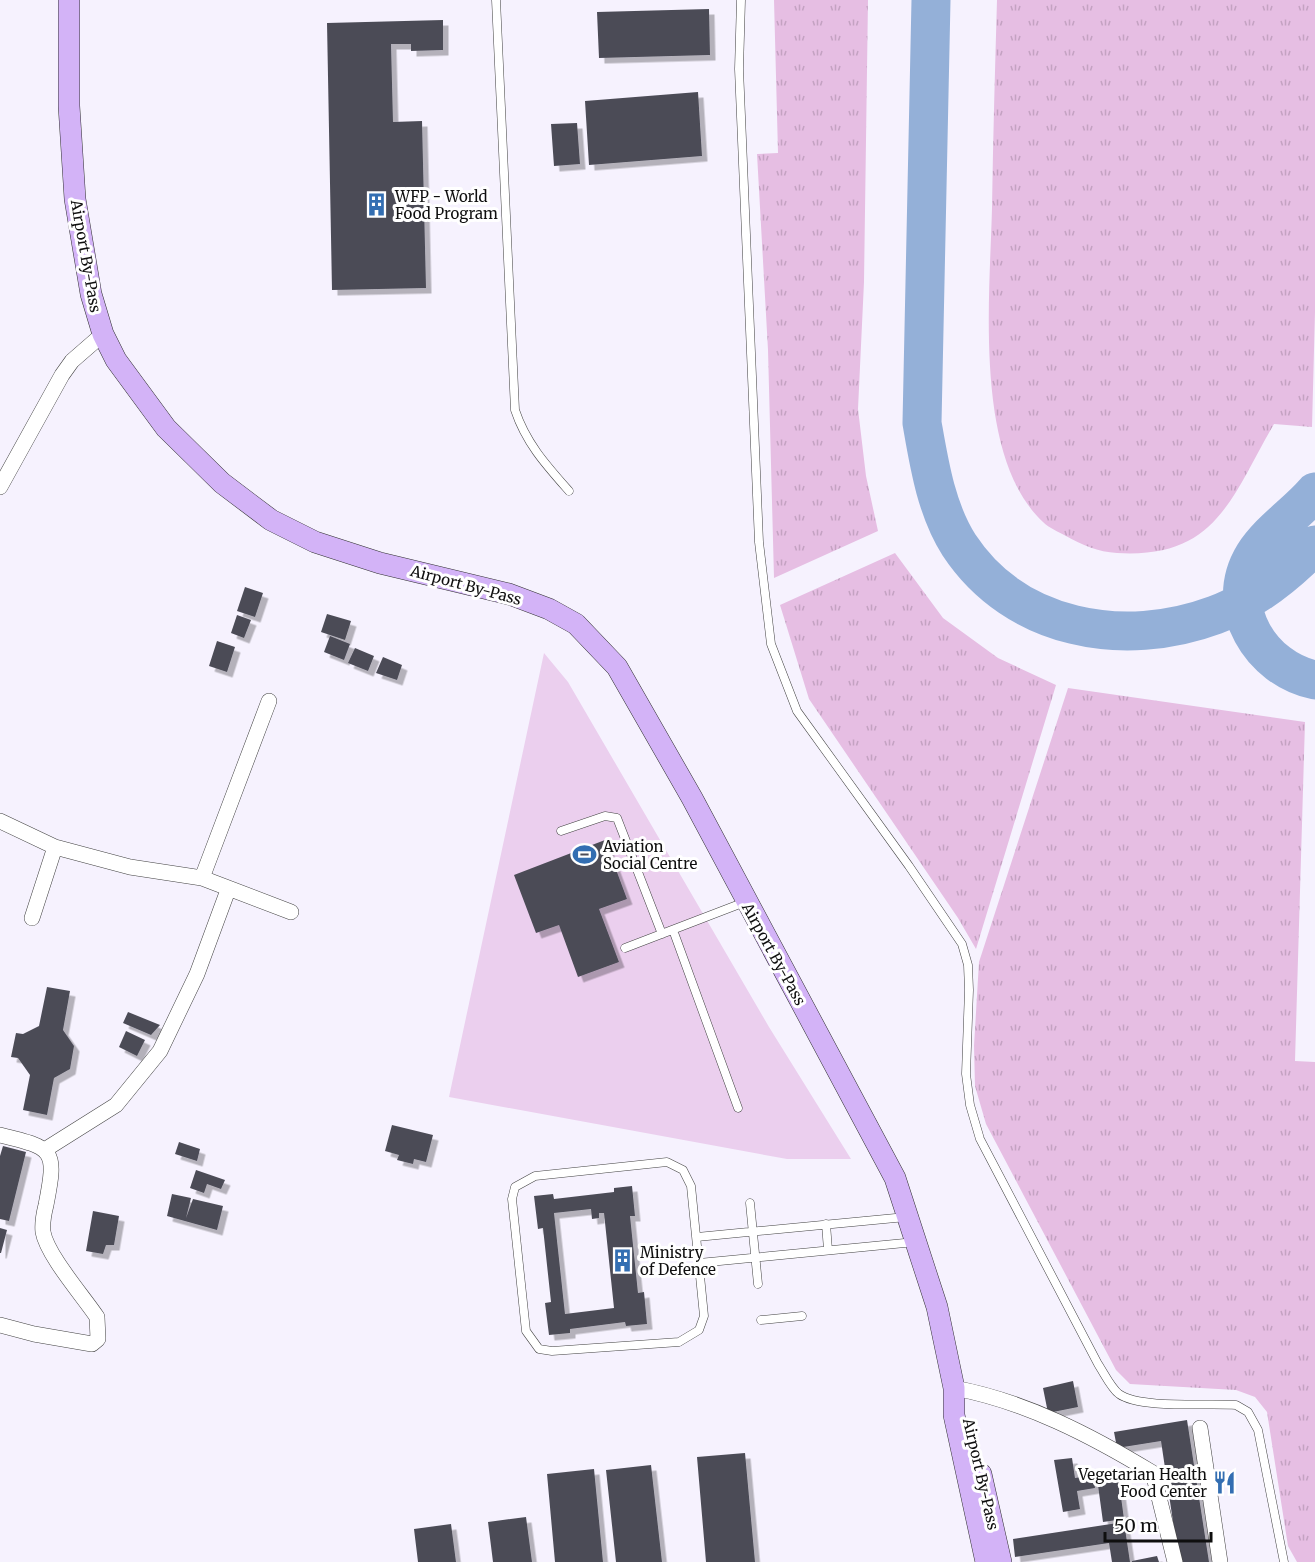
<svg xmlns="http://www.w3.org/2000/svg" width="1315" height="1562" font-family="Merriweather,serif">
  <defs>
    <pattern id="grass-tufts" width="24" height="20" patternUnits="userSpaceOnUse" patternTransform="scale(1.5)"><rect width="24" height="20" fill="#e6bee3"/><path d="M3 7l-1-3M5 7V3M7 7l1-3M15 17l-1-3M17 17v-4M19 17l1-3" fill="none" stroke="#c4a2c2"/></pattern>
    <filter id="shadow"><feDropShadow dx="5.5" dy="5.5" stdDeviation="0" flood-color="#0004"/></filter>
  </defs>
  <rect width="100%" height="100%" fill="#f6f2fe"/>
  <!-- grass -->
  <path fill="url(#grass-tufts)" d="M774 0H868L864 282 858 409 866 476 878 531 774 578 768 350 757 154 778 153Z
    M997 0H1315V312L1312 427 1274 424C1231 497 1217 559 1117 553 1098 552 1082 545 1066 536 1059 532 1049 528 1043 522 973 457 990 296 992 208 993 139 995 69 997 0Z
    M895 553 943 618 998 658 1056 685 976 949 958 918 809 699 780 605Z
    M1068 688 1305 722 1295 1061 1315 1062V1562H1297L1288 1546 1267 1412 1255 1397 1236 1390 1130 1384 1116 1370 986 1124 975 1086 974 1046 979 962Z"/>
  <!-- pitch -->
  <path fill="#ebcfee" d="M544 653 568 682 769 1027 851 1159H787L449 1097Z"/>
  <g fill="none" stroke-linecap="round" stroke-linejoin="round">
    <!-- taxiway -->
    <path stroke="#94b0d8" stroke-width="39" d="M931 0 922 423C929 463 936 509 959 545 1015 630 1124 649 1215 615 1254 601 1287 574 1315 545
      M1315 492C1296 514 1270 530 1254 555 1222 607 1261 669 1315 680"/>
  </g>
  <!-- building -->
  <path fill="#4c4c57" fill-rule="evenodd" filter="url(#shadow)" d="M709 9 710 55 599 58 597 12Z
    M443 20V50L411 51V44H391L393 122 422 121 426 288 332 290 327 23Z
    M698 92 702 156 589 165 585 101Z
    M577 123 580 164 554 166 551 124Z
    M245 587 263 593 255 617 237 611Z
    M327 614 351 621 345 640 321 632Z
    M237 615 251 620 244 638 231 633Z
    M330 636 350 644 344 660 324 652Z
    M217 641 235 647 227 672 209 666Z
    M355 648 374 656 368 671 348 663Z
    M383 657 402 665 397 680 376 673Z
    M605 840 627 899 599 909 619 962 578 977 559 925 536 933 514 875Z
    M47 987 70 991 63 1030 74 1046 70 1069 54 1078 47 1115 23 1110 30 1075 18 1058 11 1057 16 1033 23 1034 39 1026Z
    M128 1012 160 1025 151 1035 123 1023Z
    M126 1031 145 1040 137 1056 119 1047Z
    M392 1125 433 1135 426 1162 414 1159 413 1164 397 1160 399 1155 385 1151Z
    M179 1142 200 1149 197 1161 175 1154Z
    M3 1146 26 1152 9 1221 0 1219V1156Z
    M196 1170 225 1180 221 1189 207 1184 204 1193 190 1188Z
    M632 1186 635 1216H630L638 1293 644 1292 647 1324 626 1326 625 1322 570 1329V1333L549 1335 545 1303 551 1302 543 1228 538 1229 534 1196 553 1194 554 1199 614 1192V1188ZM591 1209 592 1219 599 1218V1213H604L614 1308 565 1314 554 1213Z
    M172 1194 191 1198 186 1218 193 1199 223 1206 217 1230 167 1216Z
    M93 1211 119 1216 114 1245H106L103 1254 86 1251Z
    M0 1228 7 1230 1 1253H0Z
    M1073 1381 1078 1407 1048 1413 1043 1388Z
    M1187 1420 1209 1562H1179L1161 1441 1117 1448 1114 1432Z
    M745 1453 755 1562H706L697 1457Z
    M1072 1458 1075 1478 1093 1475 1095 1488 1077 1491 1080 1509 1063 1512 1054 1460Z
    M651 1465 662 1562H616L606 1470Z
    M594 1469 603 1562H555L547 1474Z
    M1118 1475 1124 1519 1103 1522 1097 1478Z
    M526 1517 532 1562H493L488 1522Z
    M1124 1522 1130 1562H1112L1109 1543 1015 1557 1013 1539Z
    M451 1524 456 1562H418L414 1529Z
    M1157 1556 1159 1562H1132V1561Z"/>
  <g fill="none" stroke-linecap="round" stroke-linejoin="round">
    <defs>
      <path id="lane" d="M496 0 515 410C526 443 546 465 569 491
        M741 0 739 69 759 542 771 644 797 711 909 866 962 944 968 965 969 990 966 1074 970 1105 980 1139 1098 1364C1104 1373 1111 1388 1119 1394 1140 1409 1208 1403 1236 1405L1248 1412 1258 1430 1284 1562
        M561 831 605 816 617 818 662 934
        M673 930 738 1108
        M625 948 745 902
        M667 1162 683 1170 691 1186 704 1316 699 1330 679 1342 552 1351 539 1349 526 1331 512 1199 515 1187 535 1176Z
        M750 1203 758 1284
        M826 1224 828 1250
        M697 1237 906 1217
        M699 1263 915 1242
        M761 1320 802 1316"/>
      <path id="street" d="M0 487 62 375 72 361 103 334
        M0 821 55 847 130 867 202 878 291 912
        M202 878 269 701
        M32 918 55 847
        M0 1135C54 1148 57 1149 46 1205 44 1213 42 1223 43 1232 47 1255 83 1296 97 1317L98 1339 92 1344 34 1334 0 1325
        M46 1149 116 1105 160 1051 197 974 228 890
        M954 1388C1025 1401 1092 1436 1153 1473L1175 1562
        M1200 1428 1220 1562"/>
      <path id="secondary" d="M69 0V106L75 199 91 294 103 334 116 360 166 428 222 483 271 520 315 542 380 563 509 594 549 609 576 624 617 667 692 798 895 1178 937 1307 954 1388V1415L986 1562
        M981 1474 1001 1562"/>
    </defs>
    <!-- lane casing -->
    <use href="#lane" stroke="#424242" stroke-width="9"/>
    <!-- street casing -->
    <use href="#street" stroke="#424242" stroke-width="16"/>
    <!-- secondary casing -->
    <use href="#secondary" stroke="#313131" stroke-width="22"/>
    <!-- lane -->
    <use href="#lane" stroke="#fff" stroke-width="8"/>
    <!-- street -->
    <use href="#street" stroke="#fff" stroke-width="15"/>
    <!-- secondary -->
    <use href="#secondary" stroke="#d3b3f7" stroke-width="21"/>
  </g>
  <!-- icons -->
  <defs>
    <symbol id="building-bare" viewBox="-9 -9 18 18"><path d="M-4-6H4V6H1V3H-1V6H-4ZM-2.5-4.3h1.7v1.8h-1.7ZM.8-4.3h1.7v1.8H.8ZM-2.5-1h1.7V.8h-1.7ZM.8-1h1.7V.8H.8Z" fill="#336eb2" stroke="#fff" stroke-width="2.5" paint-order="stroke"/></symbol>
    <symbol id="stadium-bare" viewBox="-9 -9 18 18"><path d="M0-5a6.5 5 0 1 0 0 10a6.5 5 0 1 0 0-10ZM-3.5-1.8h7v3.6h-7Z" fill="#336eb2" stroke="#fff" stroke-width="2.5" paint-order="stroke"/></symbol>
    <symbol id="restaurant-bare" viewBox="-9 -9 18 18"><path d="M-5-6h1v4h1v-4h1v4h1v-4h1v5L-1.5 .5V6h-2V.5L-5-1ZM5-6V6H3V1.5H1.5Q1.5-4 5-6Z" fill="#336eb2" stroke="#fff" stroke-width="2.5" paint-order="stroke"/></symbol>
  </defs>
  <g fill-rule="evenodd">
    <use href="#building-bare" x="360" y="188" width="33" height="33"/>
    <use href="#stadium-bare" x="568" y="838" width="33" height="33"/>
    <use href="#building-bare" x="606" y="1244" width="33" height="33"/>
    <use href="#restaurant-bare" x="1208" y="1466" width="33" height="33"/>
  </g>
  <g text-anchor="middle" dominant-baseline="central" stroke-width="6" stroke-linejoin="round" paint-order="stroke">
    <!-- poi labels -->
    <g font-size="15" fill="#0f0f0f" stroke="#fff" text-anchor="start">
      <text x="395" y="196">WFP - World<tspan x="395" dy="17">Food Program</tspan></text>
      <text x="603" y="846">Aviation<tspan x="603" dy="17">Social Centre</tspan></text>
      <text x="640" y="1252">Ministry<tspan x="640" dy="17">of Defence</tspan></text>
      <text x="1207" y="1474" text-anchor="end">Vegetarian Health<tspan x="1207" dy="17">Food Center</tspan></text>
    </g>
    <!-- street labels -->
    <g font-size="15" fill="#0f0f0f" stroke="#fff">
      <text transform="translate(86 256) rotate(80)">Airport By-Pass</text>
      <text transform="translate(466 585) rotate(15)">Airport By-Pass</text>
      <text transform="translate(774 954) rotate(61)">Airport By-Pass</text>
      <text transform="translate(981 1474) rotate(77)">Airport By-Pass</text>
    </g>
  </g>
  <!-- scale -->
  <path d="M1105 1532v9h106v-9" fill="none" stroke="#0f0f0f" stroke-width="3"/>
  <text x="1114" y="1532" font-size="18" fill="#0f0f0f" stroke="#ffffff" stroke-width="4.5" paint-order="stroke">50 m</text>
</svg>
